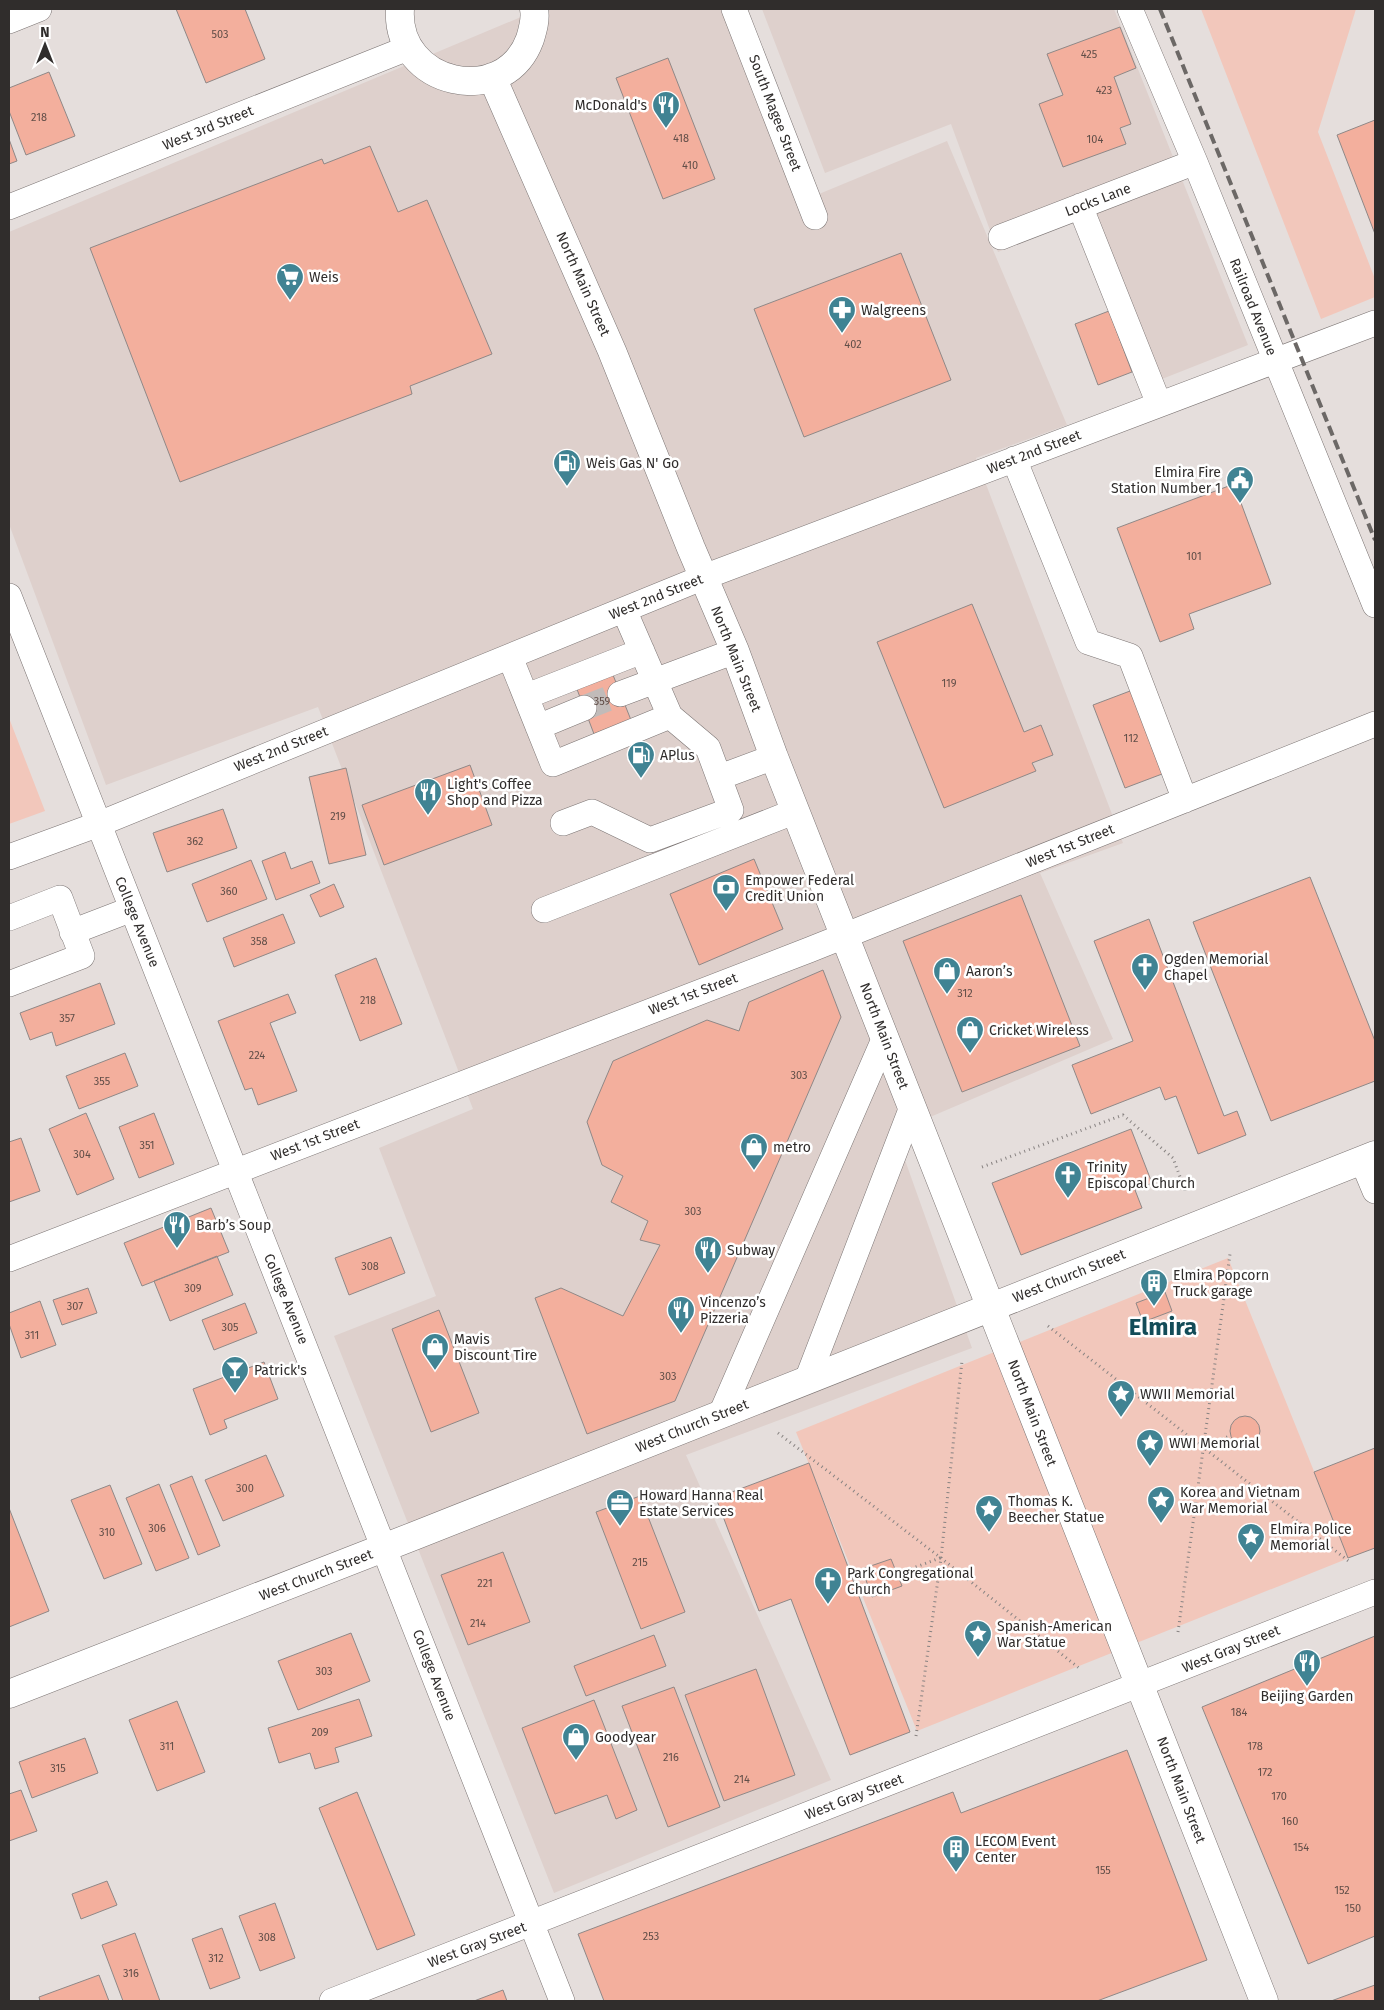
<svg xmlns="http://www.w3.org/2000/svg" width="1384" height="2010" font-family="'Fira Sans',sans-serif">
  <rect width="100%" height="100%" fill="#e5dedc"/>
  <!-- built -->
  <path fill="#ded0cc" d="M540 9H737L819 194 947 141 1067 425 976 458 1123 843 1040 873 1113 1039 895 1132 972 1348 686 1455 831 1780 554 1893 334 1336 436 1296 379 1148 473 1109 318 707 106 785 9 524V232Z
    M762 9H1114L1248 345 1162 379 1095 212 998 252 951 124 825 173Z"/>
  <!-- green -->
  <path fill="#f2c7bb" d="M1201 9H1356L1318 132 1375 279V297L1321 319Z
    M9 718 45 811 9 824Z
    M1228 1258 1349 1558 917 1731 796 1432Z"/>
  <!-- building -->
  <path fill="#f3af9d" stroke="#8f8887" d="M176 9H245L265 59 206 83Z
    M1120 27 1136 68 1114 77 1131 124 1120 128 1126 144 1063 167 1039 104 1063 95 1047 54Z
    M668 58 715 179 663 199 616 78Z
    M49 72 75 136 26 155 9 111V88Z
    M1375 120V234L1337 135Z
    M9 139 17 161 9 164Z
    M370 146 398 212 427 200 492 354 410 386 412 394 180 482 90 248 322 159 324 164Z
    M901 253 951 380 804 437 754 309Z
    M1109 311 1132 372 1098 385 1075 324Z
    M1234 484 1271 584 1189 614 1194 629 1160 642 1117 528Z
    M972 604 1024 732 1041 725 1053 755 1032 763 1036 771 944 808 877 642Z
    M611 670 631 720 594 734 575 684Z
    M1138 688 1170 771 1125 788 1093 705Z
    M470 765 492 825 384 865 362 805Z
    M346 768 366 855 329 864 309 777Z
    M223 809 237 848 167 872 153 833Z
    M285 852 291 869 312 861 320 883 276 900 262 861Z
    M754 859 783 929 699 965 670 894Z
    M251 860 267 899 207 922 192 884Z
    M1310 877 1375 1041V1081L1271 1121 1193 922Z
    M334 884 344 907 320 917 310 895Z
    M1021 895 1080 1046 962 1092 903 941Z
    M283 914 295 943 234 967 223 938Z
    M1149 919 1224 1116 1237 1111 1246 1135 1198 1154 1176 1096 1165 1100 1160 1087 1091 1114 1072 1065 1133 1041 1094 941Z
    M376 958 402 1024 360 1041 335 975Z
    M823 970 841 1017 675 1401 587 1434 535 1298 561 1288 623 1316 660 1245 640 1240 648 1221 611 1202 623 1176 602 1165 587 1122 613 1061 707 1020 739 1031 749 1002Z
    M100 983 115 1024 56 1046 52 1032 30 1040 20 1013Z
    M288 994 296 1013 270 1023 297 1091 258 1105 252 1088 245 1090 218 1021Z
    M125 1053 138 1086 79 1109 66 1076Z
    M86 1113 114 1179 77 1195 49 1129Z
    M154 1113 174 1164 139 1178 119 1127Z
    M1131 1129 1152 1183 1135 1190 1142 1208 1021 1255 992 1183Z
    M21 1138 40 1191 9 1202V1142Z
    M211 1208 229 1252 142 1286 124 1243Z
    M391 1237 405 1273 349 1295 335 1258Z
    M217 1256 233 1295 170 1321 154 1281Z
    M88 1288 97 1313 62 1325 53 1300Z
    M1165 1292 1172 1311 1143 1322 1136 1303Z
    M40 1301 56 1345 21 1358 9 1324V1313Z
    M245 1303 257 1333 214 1350 202 1320Z
    M439 1310 479 1413 431 1432 392 1329Z
    M264 1362 278 1399 224 1420 227 1428 210 1435 193 1389Z
    M1230 1431a15 15 0 1 1 30 0a15 15 0 1 1-30 0Z
    M1375 1448V1548L1348 1558 1314 1472Z
    M266 1455 284 1496 223 1521 205 1480Z
    M809 1463 910 1732 850 1755 791 1599 759 1611 716 1498Z
    M192 1476 220 1546 198 1555 170 1485Z
    M159 1484 189 1558 156 1571 126 1498Z
    M110 1485 142 1564 104 1579 71 1500Z
    M640 1496 685 1612 641 1629 596 1512Z
    M9 1508 49 1611 9 1627Z
    M503 1552 530 1622 468 1645 441 1575Z
    M891 1559 902 1586 872 1597 862 1569Z
    M351 1633 370 1681 298 1710 278 1661Z
    M654 1635 666 1666 586 1696 574 1666Z
    M1375 1636V1936L1308 1964 1202 1707Z
    M756 1669 795 1775 724 1801 685 1695Z
    M674 1687 720 1807 668 1827 622 1706Z
    M359 1699 372 1736 335 1748 339 1762 315 1769 310 1753 279 1763 268 1728Z
    M594 1700 637 1810 616 1819 607 1795 555 1814 522 1728Z
    M177 1701 205 1772 157 1791 129 1720Z
    M85 1738 98 1773 32 1798 19 1762Z
    M1127 1750 1207 1960 1097 2001H604L578 1934 953 1792 961 1813Z
    M21 1790 37 1831 9 1841V1794Z
    M357 1792 415 1935 377 1950 319 1808Z
    M107 1881 117 1905 81 1919 72 1894Z
    M275 1903 295 1958 260 1971 239 1916Z
    M222 1928 240 1978 210 1989 192 1939Z
    M135 1933 160 2001H123L102 1945Z
    M99 1975 109 2001H40L39 1997Z
    M1375 1985V2001H1331Z
    M503 1990 507 2001H474Z"/>
  <g fill="none" stroke-linecap="round" stroke-linejoin="round">
    <!-- minor-tunnel -->
    <path stroke="#c1bbb9" stroke-width="25" stroke-dasharray="25 12" stroke-linecap="butt" d="M584 708 620 694"/>
    <defs>
      <path id="minor" d="M734 9 815 217
        M1130 9 1195 162 1375 605
        M9 21 39 9
        M1080 206 1159 404
        M9 207 408 48
        M1001 237 1195 162
        M1014 459 1088 642 1130 656 1185 800
        M9 596 562 2001
        M510 657 553 764 670 716 624 610
        M620 694 735 651
        M527 696 642 651
        M538 727 584 708
        M720 777 774 757
        M563 823 592 812 650 840 731 810 708 748 670 716
        M9 857 99 824 704 577 1375 323
        M544 910 796 811
        M9 918 60 898 82 956 9 984
        M72 932 132 909
        M1362 1160 1375 1191
        M9 1259 809 950 1375 724
        M807 1380 912 1107
        M721 1414 885 1037
        M332 2001 1375 1592"/>
      <path id="major" d="M400 9C395 85 504 110 530 39 533 29 536 19 534 9
        M492 77 612 351 691 548 735 651 774 757 1264 2001
        M9 1694 414 1536 1375 1155"/>
    </defs>
    <!-- minor casing -->
    <use href="#minor" stroke="#7c7574" stroke-width="26"/>
    <!-- major casing -->
    <use href="#major" stroke="#7c7574" stroke-width="29"/>
    <!-- path -->
    <path stroke="#888382" stroke-width="3" stroke-dasharray="1 4" stroke-linecap="butt" d="M982 1167 1123 1115 1173 1158 1186 1193
      M1048 1326 1351 1563
      M778 1433 941 1558 1079 1668
      M1203 1446 1230 1436
      M897 1574 940 1558
      M1178 1632 1230 1254
      M916 1736 941 1558 962 1361"/>
    <!-- minor -->
    <use href="#minor" stroke="#fff" stroke-width="25"/>
    <!-- major -->
    <use href="#major" stroke="#fff" stroke-width="28"/>
    <!-- rail -->
    <path stroke="#6c6866" stroke-width="4" stroke-dasharray="10 5" stroke-linecap="butt" d="M1160 9 1375 540"/>
  </g>
  <!-- icons -->
  <defs>
    <symbol id="restaurant-pin" viewBox="-11 -11 22 30"><path d="M0 17L-7.5 6A9.5 9.5 0 1 1 7.5 6Z" fill="#408393" stroke="#fff"/><path d="M-5-6h1v4h1v-4h1v4h1v-4h1v5L-1.5 .5V6h-2V.5L-5-1ZM5-6V6H3V1.5H1.5Q1.5-4 5-6Z" fill="#fff"/></symbol>
    <symbol id="supermarket-pin" viewBox="-11 -11 22 30"><path d="M0 17L-7.5 6A9.5 9.5 0 1 1 7.5 6Z" fill="#408393" stroke="#fff"/><path d="M-6-5.5h2.5l.6 2H6L4.5 2H-2.5L-4.4-4H-6ZM-1.5 3.2a1.3 1.3 0 1 0 .1 0ZM3 3.2a1.3 1.3 0 1 0 .1 0Z" fill="#fff"/></symbol>
    <symbol id="pharmacy-pin" viewBox="-11 -11 22 30"><path d="M0 17L-7.5 6A9.5 9.5 0 1 1 7.5 6Z" fill="#408393" stroke="#fff"/><path d="M-2-6h4v4h4v4h-4v4h-4v-4h-4v-4h4Z" fill="#fff"/></symbol>
    <symbol id="fuel-pin" viewBox="-11 -11 22 30"><path d="M0 17L-7.5 6A9.5 9.5 0 1 1 7.5 6Z" fill="#408393" stroke="#fff"/><path d="M-5.5-6h7V0h2V4h1.3V-2.5L3-4.5l.8-.8L6-3V5H2.5V1h-1V6h-7ZM-4.2-4.7v3.2H.2V-4.7Z" fill="#fff"/></symbol>
    <symbol id="civic-pin" viewBox="-11 -11 22 30"><path d="M0 17L-7.5 6A9.5 9.5 0 1 1 7.5 6Z" fill="#408393" stroke="#fff"/><path d="M-.6-6.5H3V-4.5H.6V-3L4-1V1h2V6H-6V1h2V-1L-.6-3ZM-1.2 2.5V6h2.4V2.5Z" fill="#fff"/></symbol>
    <symbol id="bank-pin" viewBox="-11 -11 22 30"><path d="M0 17L-7.5 6A9.5 9.5 0 1 1 7.5 6Z" fill="#408393" stroke="#fff"/><path d="M-6-4H6V4H-6ZM0-2.3a2.3 2.3 0 1 0 0 4.6a2.3 2.3 0 1 0 0-4.6Z" fill="#fff"/></symbol>
    <symbol id="church-pin" viewBox="-11 -11 22 30"><path d="M0 17L-7.5 6A9.5 9.5 0 1 1 7.5 6Z" fill="#408393" stroke="#fff"/><path d="M-1.2-6h2.4v3.5h3.3v2.4h-3.3V6h-2.4V-.1h-3.3v-2.4h3.3Z" fill="#fff"/></symbol>
    <symbol id="shop-pin" viewBox="-11 -11 22 30"><path d="M0 17L-7.5 6A9.5 9.5 0 1 1 7.5 6Z" fill="#408393" stroke="#fff"/><path d="M-5-2.5h2.3a2.7 3.5 0 0 1 5.4 0H5L5.5 6h-11ZM-1.5-2.5h3a1.5 2.3 0 0 0-3 0Z" fill="#fff"/></symbol>
    <symbol id="building-pin" viewBox="-11 -11 22 30"><path d="M0 17L-7.5 6A9.5 9.5 0 1 1 7.5 6Z" fill="#408393" stroke="#fff"/><path d="M-4-6H4V6H1V3H-1V6H-4ZM-2.5-4.3h1.7v1.8h-1.7ZM.8-4.3h1.7v1.8H.8ZM-2.5-1h1.7V.8h-1.7ZM.8-1h1.7V.8H.8Z" fill="#fff"/></symbol>
    <symbol id="bar-pin" viewBox="-11 -11 22 30"><path d="M0 17L-7.5 6A9.5 9.5 0 1 1 7.5 6Z" fill="#408393" stroke="#fff"/><path d="M-6-5H6L.8 .8V4.5H3.5V6h-7V4.5H-.8V.8Z" fill="#fff"/></symbol>
    <symbol id="sight-pin" viewBox="-11 -11 22 30"><path d="M0 17L-7.5 6A9.5 9.5 0 1 1 7.5 6Z" fill="#408393" stroke="#fff"/><path d="M0-6L1.8-2.2L6-1.7L2.9 1.2L3.7 5.4L0 3.3L-3.7 5.4L-2.9 1.2L-6-1.7L-1.8-2.2Z" fill="#fff"/></symbol>
    <symbol id="office-pin" viewBox="-11 -11 22 30"><path d="M0 17L-7.5 6A9.5 9.5 0 1 1 7.5 6Z" fill="#408393" stroke="#fff"/><path d="M-6-3h4V-5.5h4V-3h4V5H-6ZM-1-4.5V-3h2v-1.5ZM-6 0V1H6V0Z" fill="#fff"/></symbol>
  </defs>
  <g fill-rule="evenodd">
    <use href="#restaurant-pin" x="650" y="89" width="32" height="43"/>
    <use href="#supermarket-pin" x="274" y="261" width="32" height="43"/>
    <use href="#pharmacy-pin" x="826" y="294" width="32" height="43"/>
    <use href="#fuel-pin" x="551" y="447" width="32" height="43"/>
    <use href="#civic-pin" x="1224" y="464" width="32" height="43"/>
    <use href="#fuel-pin" x="625" y="739" width="32" height="43"/>
    <use href="#restaurant-pin" x="412" y="776" width="32" height="43"/>
    <use href="#bank-pin" x="710" y="872" width="32" height="43"/>
    <use href="#church-pin" x="1129" y="951" width="32" height="43"/>
    <use href="#shop-pin" x="931" y="955" width="32" height="43"/>
    <use href="#shop-pin" x="954" y="1014" width="32" height="43"/>
    <use href="#shop-pin" x="738" y="1131" width="32" height="43"/>
    <use href="#church-pin" x="1052" y="1159" width="32" height="43"/>
    <use href="#restaurant-pin" x="161" y="1209" width="32" height="43"/>
    <use href="#restaurant-pin" x="692" y="1234" width="32" height="43"/>
    <use href="#building-pin" x="1138" y="1267" width="32" height="43"/>
    <use href="#restaurant-pin" x="665" y="1294" width="32" height="43"/>
    <use href="#shop-pin" x="419" y="1331" width="32" height="43"/>
    <use href="#bar-pin" x="219" y="1354" width="32" height="43"/>
    <use href="#sight-pin" x="1105" y="1378" width="32" height="43"/>
    <use href="#sight-pin" x="1134" y="1427" width="32" height="43"/>
    <use href="#sight-pin" x="1145" y="1484" width="32" height="43"/>
    <use href="#office-pin" x="604" y="1487" width="32" height="43"/>
    <use href="#sight-pin" x="973" y="1493" width="32" height="43"/>
    <use href="#sight-pin" x="1235" y="1521" width="32" height="43"/>
    <use href="#church-pin" x="812" y="1565" width="32" height="43"/>
    <use href="#sight-pin" x="962" y="1618" width="32" height="43"/>
    <use href="#restaurant-pin" x="1291" y="1647" width="32" height="43"/>
    <use href="#shop-pin" x="560" y="1721" width="32" height="43"/>
    <use href="#building-pin" x="940" y="1833" width="32" height="43"/>
  </g>
  <g text-anchor="middle" dominant-baseline="central" stroke-width="5" stroke-linejoin="round" paint-order="stroke">
    <!-- number labels -->
    <g font-size="11" fill="#614e48">
      <text x="220" y="34">503</text>
      <text x="1089" y="54">425</text>
      <text x="1104" y="90">423</text>
      <text x="39" y="117">218</text>
      <text x="681" y="138">418</text>
      <text x="1095" y="139">104</text>
      <text x="690" y="165">410</text>
      <text x="853" y="344">402</text>
      <text x="1194" y="556">101</text>
      <text x="949" y="683">119</text>
      <text x="602" y="701">359</text>
      <text x="1131" y="738">112</text>
      <text x="338" y="816">219</text>
      <text x="195" y="841">362</text>
      <text x="229" y="891">360</text>
      <text x="259" y="941">358</text>
      <text x="965" y="993">312</text>
      <text x="368" y="1000">218</text>
      <text x="67" y="1018">357</text>
      <text x="257" y="1055">224</text>
      <text x="799" y="1075">303</text>
      <text x="102" y="1081">355</text>
      <text x="147" y="1145">351</text>
      <text x="82" y="1154">304</text>
      <text x="693" y="1211">303</text>
      <text x="370" y="1266">308</text>
      <text x="193" y="1288">309</text>
      <text x="75" y="1306">307</text>
      <text x="230" y="1327">305</text>
      <text x="32" y="1335">311</text>
      <text x="668" y="1376">303</text>
      <text x="245" y="1488">300</text>
      <text x="157" y="1528">306</text>
      <text x="107" y="1532">310</text>
      <text x="640" y="1562">215</text>
      <text x="485" y="1583">221</text>
      <text x="478" y="1623">214</text>
      <text x="324" y="1671">303</text>
      <text x="1239" y="1712">184</text>
      <text x="320" y="1732">209</text>
      <text x="167" y="1746">311</text>
      <text x="1255" y="1746">178</text>
      <text x="671" y="1757">216</text>
      <text x="58" y="1768">315</text>
      <text x="1265" y="1772">172</text>
      <text x="742" y="1779">214</text>
      <text x="1279" y="1796">170</text>
      <text x="1290" y="1821">160</text>
      <text x="1301" y="1847">154</text>
      <text x="1103" y="1870">155</text>
      <text x="1342" y="1890">152</text>
      <text x="1353" y="1908">150</text>
      <text x="651" y="1936">253</text>
      <text x="267" y="1937">308</text>
      <text x="216" y="1958">312</text>
      <text x="131" y="1973">316</text>
    </g>
    <!-- poi labels -->
    <g font-size="14" fill="#302d2c" stroke="#fff" text-anchor="start">
      <text x="647" y="105" text-anchor="end">McDonald's</text>
      <text x="309" y="277">Weis</text>
      <text x="861" y="310">Walgreens</text>
      <text x="586" y="463">Weis Gas N' Go</text>
      <text x="1221" y="472" text-anchor="end">Elmira Fire<tspan x="1221" dy="16">Station Number 1</tspan></text>
      <text x="660" y="755">APlus</text>
      <text x="447" y="784">Light's Coffee<tspan x="447" dy="16">Shop and Pizza</tspan></text>
      <text x="745" y="880">Empower Federal<tspan x="745" dy="16">Credit Union</tspan></text>
      <text x="1164" y="959">Ogden Memorial<tspan x="1164" dy="16">Chapel</tspan></text>
      <text x="966" y="971">Aaron’s</text>
      <text x="989" y="1030">Cricket Wireless</text>
      <text x="773" y="1147">metro</text>
      <text x="1087" y="1167">Trinity<tspan x="1087" dy="16">Episcopal Church</tspan></text>
      <text x="196" y="1225">Barb’s Soup</text>
      <text x="727" y="1250">Subway</text>
      <text x="1173" y="1275">Elmira Popcorn<tspan x="1173" dy="16">Truck garage</tspan></text>
      <text x="700" y="1302">Vincenzo’s<tspan x="700" dy="16">Pizzeria</tspan></text>
      <text x="454" y="1339">Mavis<tspan x="454" dy="16">Discount Tire</tspan></text>
      <text x="254" y="1370">Patrick's</text>
      <text x="1140" y="1394">WWII Memorial</text>
      <text x="1169" y="1443">WWI Memorial</text>
      <text x="1180" y="1492">Korea and Vietnam<tspan x="1180" dy="16">War Memorial</tspan></text>
      <text x="639" y="1495">Howard Hanna Real<tspan x="639" dy="16">Estate Services</tspan></text>
      <text x="1008" y="1501">Thomas K.<tspan x="1008" dy="16">Beecher Statue</tspan></text>
      <text x="1270" y="1529">Elmira Police<tspan x="1270" dy="16">Memorial</tspan></text>
      <text x="847" y="1573">Park Congregational<tspan x="847" dy="16">Church</tspan></text>
      <text x="997" y="1626">Spanish-American<tspan x="997" dy="16">War Statue</tspan></text>
      <text x="1307" y="1696" text-anchor="middle">Beijing Garden</text>
      <text x="595" y="1737">Goodyear</text>
      <text x="975" y="1841">LECOM Event<tspan x="975" dy="16">Center</tspan></text>
    </g>
    <!-- street labels -->
    <g font-size="14" fill="#302d2c" stroke="#fff">
      <text transform="translate(775 113) rotate(69)">South Magee Street</text>
      <text transform="translate(208 128) rotate(-22)">West 3rd Street</text>
      <text transform="translate(1098 200) rotate(-21)">Locks Lane</text>
      <text transform="translate(583 284) rotate(66)">North Main Street</text>
      <text transform="translate(1253 307) rotate(68)">Railroad Avenue</text>
      <text transform="translate(1034 452) rotate(-21)">West 2nd Street</text>
      <text transform="translate(656 597) rotate(-22)">West 2nd Street</text>
      <text transform="translate(736 659) rotate(68)">North Main Street</text>
      <text transform="translate(281 749) rotate(-22)">West 2nd Street</text>
      <text transform="translate(1070 846) rotate(-22)">West 1st Street</text>
      <text transform="translate(137 922) rotate(68)">College Avenue</text>
      <text transform="translate(693 994) rotate(-21)">West 1st Street</text>
      <text transform="translate(884 1036) rotate(69)">North Main Street</text>
      <text transform="translate(315 1140) rotate(-21)">West 1st Street</text>
      <text transform="translate(1069 1276) rotate(-22)">West Church Street</text>
      <text transform="translate(286 1299) rotate(68)">College Avenue</text>
      <text transform="translate(1032 1413) rotate(69)">North Main Street</text>
      <text transform="translate(692 1426) rotate(-22)">West Church Street</text>
      <text transform="translate(316 1575) rotate(-21)">West Church Street</text>
      <text transform="translate(1231 1649) rotate(-22)">West Gray Street</text>
      <text transform="translate(434 1675) rotate(69)">College Avenue</text>
      <text transform="translate(1181 1790) rotate(69)">North Main Street</text>
      <text transform="translate(854 1797) rotate(-21)">West Gray Street</text>
      <text transform="translate(477 1945) rotate(-21)">West Gray Street</text>
    </g>
    <!-- town labels -->
    <g font-size="24" font-weight="bold" fill="#134c58" stroke="#fff">
      <text x="1163" y="1327">Elmira</text>
    </g>
  </g>
  <!-- border -->
  <rect width="1384" height="2010" fill="none" stroke="#302d2c" stroke-width="20"/>
  <!-- north arrow -->
  <g transform="translate(45 45)" stroke="#ffffff" stroke-width="4" paint-order="stroke">
  <path d="M0-4L9 19L0 12L-9 19Z" fill="#302d2c"/>
  <text y="-8" font-size="14" font-weight="bold" text-anchor="middle" fill="#302d2c">N</text>
  </g>
</svg>
